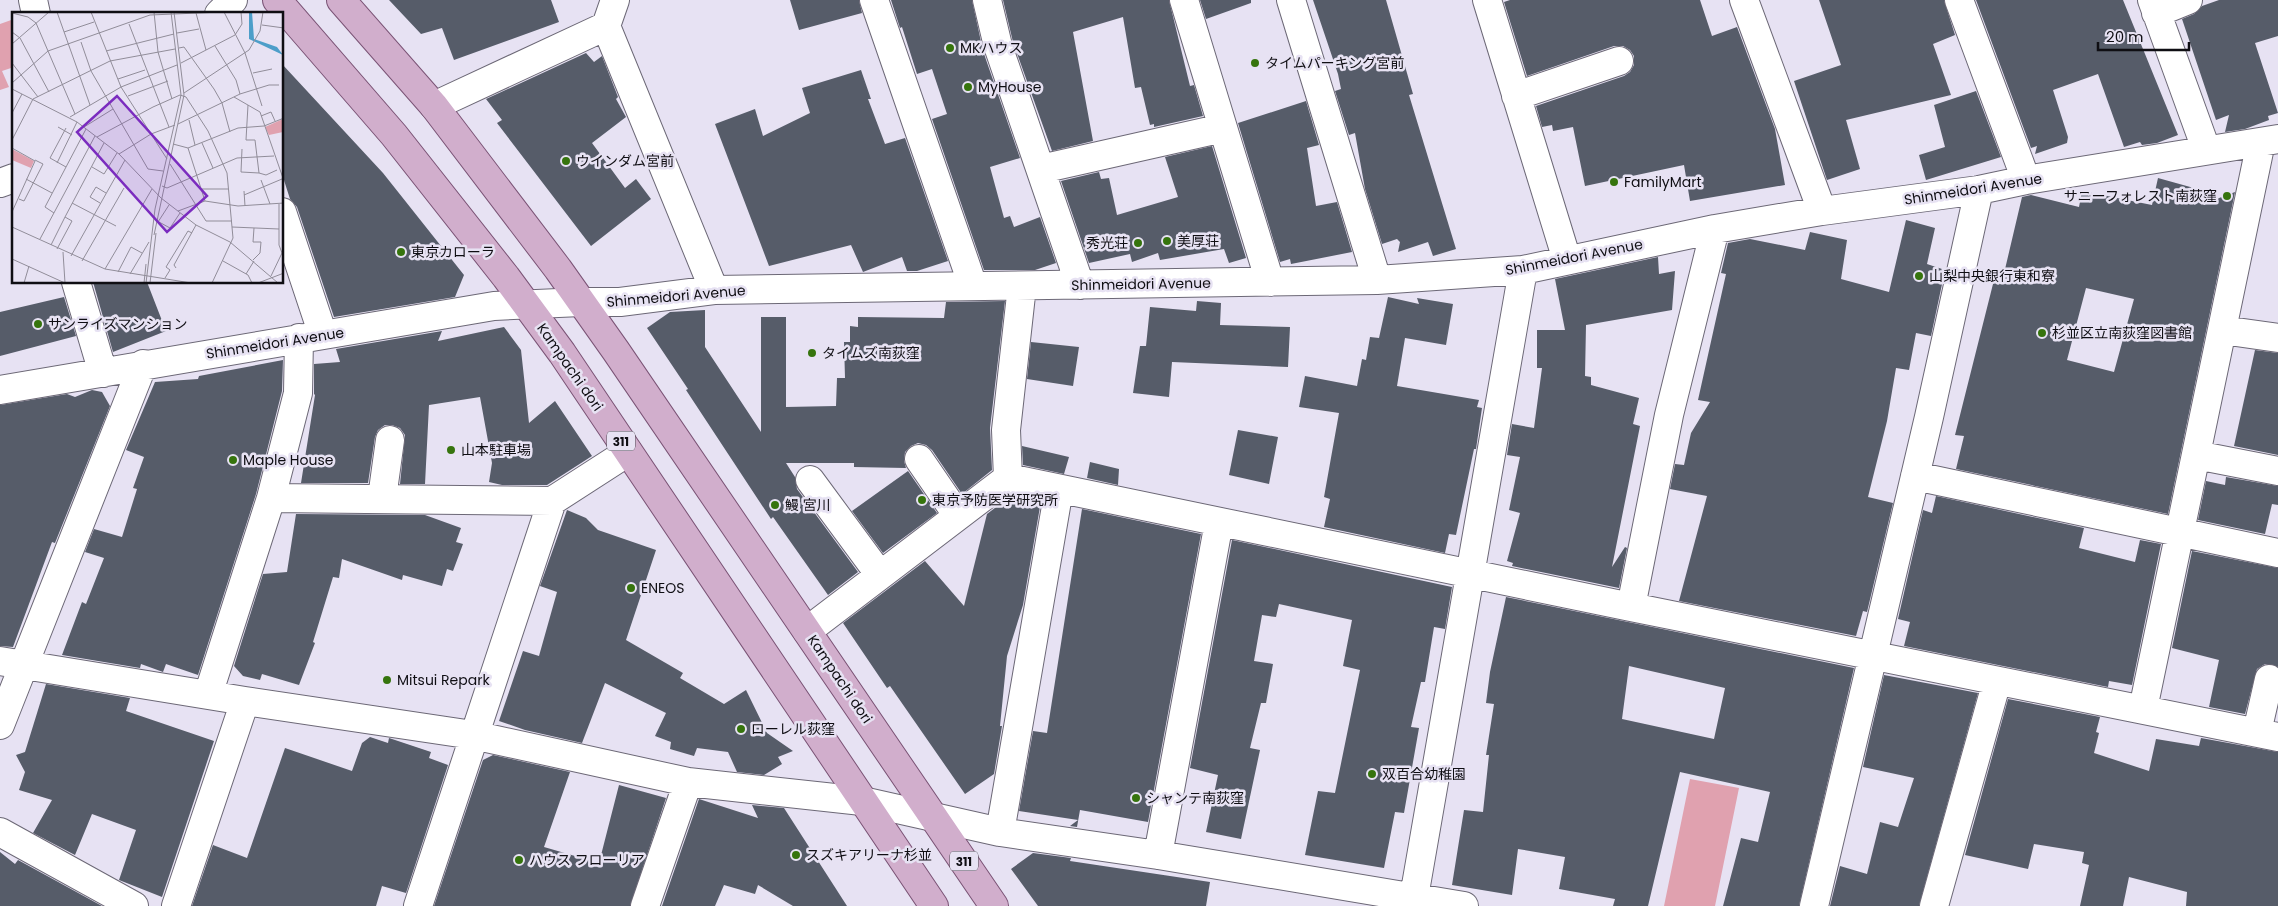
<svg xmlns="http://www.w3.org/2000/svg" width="2278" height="906" font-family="Poppins,'Noto Sans JP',sans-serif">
  <rect width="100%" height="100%" fill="#e7e2f3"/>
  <!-- green -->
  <path fill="#e0a1af" d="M14 19V67L2 71 9 87 0 90V24Z
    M1690 779 1739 788 1715 906H1664Z"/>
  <!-- building -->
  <path fill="#565c69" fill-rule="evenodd" d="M389 0H551L559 22 454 60 442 28 421 34Z
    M790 0H859L862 13 799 30Z
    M891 0H972L983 51 1020 158 990 167 1004 218 1010 216 1014 227 1040 217 1056 263 1035 270H984L932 119 947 114 932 69 917 74 902 27 900 28Z
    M1003 0H1169L1190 86 1194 85 1203 116 1154 127V124L1150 125 1141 87 1135 88 1123 17 1073 32 1093 141 1052 151 1013 42Z
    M1200 0H1251V3L1206 19Z
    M1313 0H1386L1413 94 1409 95 1456 249 1433 256 1428 242 1398 252 1400 242 1397 239 1382 244 1365 189 1355 133 1349 135 1335 91 1341 89 1338 74Z
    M1510 0H1700L1712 36 1737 27 1775 129 1785 185 1690 201 1684 165 1585 186 1573 127 1553 131 1552 125 1542 127 1536 106 1624 76 1630 72 1634 65V56L1630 50 1623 46H1614L1527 76 1504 2Z
    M1819 0H1944L1955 35 1933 44 1951 95 1846 120 1860 169 1827 180 1794 81 1841 65Z
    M1976 0H2123L2178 135 2157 143 2142 145 2140 142 2124 147 2098 74 2053 90 2068 137 2067 143 2035 154 2037 146 2031 148Z
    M2219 0H2278V36L2255 43 2278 113 2268 116 2269 120 2245 129 2225 132 2229 115 2216 120 2182 19 2194 14 2202 6Z
    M586 53 594 62 602 56 618 97 616 99 626 117 592 143 625 188 636 179 651 199 591 246 497 123 502 120 486 99Z
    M282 64 383 173 464 275 455 297 334 317 297 207 290 199 282 174Z
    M861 70 871 99H868L885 144 905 138 948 261 917 271H907L902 257 863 272 851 245 769 266 715 124 755 109 763 136 810 113 802 88Z
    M1976 91 2001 157 1926 180 1919 155 1945 147 1934 105Z
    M1306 101 1319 145 1307 148 1316 206 1337 202 1352 252 1291 264 1290 259 1280 262 1238 123Z
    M1212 146 1246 258 1229 263 1224 249 1160 260 1158 253 1132 262 1130 254 1089 263 1061 181 1099 172 1101 179 1109 178 1117 215 1178 197 1165 157Z
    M2158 178 2201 190 2206 203 2235 192 2168 514 1956 469 1964 436 1955 435 1994 280 2002 282 2022 197 2031 195 2079 207 2082 191 2152 205ZM2086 288 2134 299 2114 372 2067 360Z
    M1906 220 1935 228 1927 264 1945 270 1931 336 1916 333 1909 370 1896 368 1887 421 1868 497 1893 503 1867 612 1863 611 1856 636 1679 601 1707 496 1670 489 1675 464 1684 465 1691 433 1710 402 1698 400 1726 274 1721 273 1728 243 1750 239 1805 250 1810 232 1847 240 1841 279 1889 292Z
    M1658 257 1659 274 1675 271 1672 310 1586 325 1585 376 1591 377V385L1639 398 1633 424 1640 426 1612 567 1625 547 1627 548 1619 588 1512 566 1513 563 1507 561 1520 513 1509 510 1520 457 1507 455 1512 424 1534 428 1542 368H1537V330H1565L1555 279Z
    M93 282H147L166 331 113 352Z
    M64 297 76 336 0 356V312Z
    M1388 297 1419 304 1417 298 1453 304 1446 345 1405 338 1397 386 1479 400 1477 407 1482 408 1476 449H1474L1456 535 1449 534 1445 553 1324 527 1330 499 1324 497 1339 413 1299 407 1305 376 1357 386 1362 359 1366 360 1370 337 1379 338Z
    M1005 301 990 428 992 470 962 494 932 450 926 445 918 443 911 446 905 452 904 461 906 468 854 467V463H786L795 477 797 489 858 572 828 595 773 517 771 519 686 390 688 389 647 328 670 312 705 310V347L761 432V317H786V407L836 406 837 378H845L844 342H850V326L858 327V317L944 318 946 302Z
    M1197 301 1221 303 1220 325 1290 327 1288 367 1172 362 1169 397 1133 393 1140 346H1146L1150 307 1196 311Z
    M504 327 521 350 529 423 555 401 592 456 547 485H502L489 482 492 463 480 397 429 405 425 484H400L405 435 400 428 392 425H385L378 430 375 437 368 483H301L315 395 314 394V364L340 362 336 349 442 331 438 341Z
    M1031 342 1079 347 1073 386 1027 379Z
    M2255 350 2278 353V455L2234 446Z
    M283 360 282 391 256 494 198 675 166 664 163 672 141 664 140 668 62 655 82 602 86 604 104 558 85 552 94 529 122 537 137 489 133 488 144 457 126 450 155 382 198 379 199 376Z
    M92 390 102 392 110 406 55 543 52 542 13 647 0 646V405L67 394 75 397Z
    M1238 430 1278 437 1269 484 1229 475Z
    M1022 446 1069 457 1064 474 1023 465Z
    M1090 462 1119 469 1118 485 1087 478Z
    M908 471 937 513 883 553 852 511Z
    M2226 477 2278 486V505L2272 504 2265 534 2198 520 2206 481 2225 485Z
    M1012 495 1041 501 1023 605 1007 656 1000 726H1002L994 774 965 794 890 686 887 688 843 623 925 561 964 606 987 514Z
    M1936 496 2084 528 2079 548 2135 562 2140 540 2161 544 2132 685 2109 681 2108 687 1904 646 1910 622 1898 619 1923 510 1932 513Z
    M1082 509 1201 534 1148 822 1080 810 1077 827 1070 826 1078 820 1019 811 1033 731 1047 733Z
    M567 510 586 518 598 530 656 550 626 640 683 673 680 678 724 704 746 690 767 733 793 751 778 757 782 764 764 775 737 772 728 752 697 748 694 756 670 749 671 742 655 736 666 713 605 683 582 743 525 730 499 721 523 651 539 656 557 592 540 586Z
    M296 514 425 515 461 528 456 542 463 544 453 571 447 569 442 586 403 575 402 580 342 559 339 578 333 577 313 642 315 643 299 685 262 674 260 680 243 676 234 666 263 574 287 572Z
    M1232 540 1452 587 1445 629 1434 627 1425 682H1421L1411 727 1419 728 1404 813 1395 812 1384 868 1305 855 1318 791 1335 793 1360 670 1343 666 1352 620 1279 604 1276 617 1262 615 1254 661 1273 664 1266 703H1261L1250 748 1260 750 1241 839 1206 832 1218 775 1190 768Z
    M2192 551 2278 568V667L2265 664 2257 669 2245 714 2209 707 2219 660 2172 648Z
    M1506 597 1854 668 1799 906H1723L1741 838 1758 842 1770 792 1680 772 1648 906H1613L1615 899 1559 889 1565 857 1518 849 1512 895 1452 885 1464 810 1483 812 1489 755H1486L1494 704 1486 703 1490 672ZM1629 666 1725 688 1714 739 1622 719Z
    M1884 675 1978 693 1919 906H1830L1840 866 1867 874 1880 822 1898 827 1914 778 1863 767Z
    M46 684 130 698 126 711 214 741 162 897 119 880 136 830 92 814 75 855 33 833 52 800 19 790 25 772 16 755 25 752Z
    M2008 699 2100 717 2096 732 2099 733 2094 753 2149 771 2156 739 2199 746 2201 738 2278 752V906H2186L2187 892 2129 877 2123 906H2080L2089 865 2082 863 2084 852 2034 844 2028 869 1965 855Z
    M370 737 388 743 389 738 431 752 429 758 448 765 406 893 382 886 376 906H192L213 845 247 858 285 748 352 771 362 743Z
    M493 755 570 772 544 847 599 863 619 785 666 798 630 906H434L483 760Z
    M699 799 758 818 752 805 784 808 847 906H793L758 885 755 894 724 885 715 906H662Z
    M0 852 15 864 18 860 102 906H0Z
    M1033 853 1071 858 1070 861 1210 882 1206 906H1038L1011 869Z"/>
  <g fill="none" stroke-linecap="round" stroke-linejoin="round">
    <defs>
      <path id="minor" d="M33 0 36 14
        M615 0 606 26 714 290
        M874 0 973 286
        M987 0 998 46 1080 285
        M1184 0 1270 282
        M1291 0 1377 280
        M1487 0 1567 260
        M1744 0 1822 211
        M1959 0 2026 180
        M2152 0 2206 149
        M2156 13 2188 0
        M219 14 233 0
        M1516 96 1619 61
        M434 106 606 26
        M1041 169 1223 128
        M0 183 14 178
        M282 212 323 335
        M76 282 103 373
        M2222 330 2278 338
        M0 390 494 306 581 302H620L714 290 1377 280 1523 270 1715 229 1822 211 1979 190 2026 180 2278 139
        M2196 455 2278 471
        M919 459 958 516
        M1915 476 2278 553
        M1008 478 1006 430 1022 286
        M810 480 880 575
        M271 498 552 501
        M382 498 390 440
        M1631 607 1669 415 1715 229
        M807 631 1008 478 1631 607 2278 737
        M0 661 245 701 473 735 688 782 862 801 1000 832 1158 855 1464 906
        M208 695 271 498 298 393 299 338
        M2143 709 2261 142
        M0 725 143 364
        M2257 732 2269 679
        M0 832 134 906
        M1000 832 1059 489
        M1158 855 1219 522
        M176 906 245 701
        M418 906 552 501 628 452
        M645 906 688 782
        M1411 906 1414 897 1523 270
        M1814 906 1929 417 1979 190
        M1934 906 1997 681"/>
      <path id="major" d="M277 0 394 135 506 277 562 353 934 906
        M341 0 434 106 558 269 616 351 994 906"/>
    </defs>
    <!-- minor casing -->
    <use href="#minor" stroke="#6c6876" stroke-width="30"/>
    <!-- major casing -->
    <use href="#major" stroke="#7a5375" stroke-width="30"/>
    <!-- minor -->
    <use href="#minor" stroke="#fff" stroke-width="28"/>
    <!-- major -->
    <use href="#major" stroke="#d1aecc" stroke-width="28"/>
  </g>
  <!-- markers -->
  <g fill="#36740d" stroke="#e7e2f3" stroke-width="2">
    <circle cx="950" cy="48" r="5"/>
    <circle cx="1255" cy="63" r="5"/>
    <circle cx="968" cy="87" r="5"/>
    <circle cx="566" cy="161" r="5"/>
    <circle cx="1614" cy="182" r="5"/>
    <circle cx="2227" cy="196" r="5"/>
    <circle cx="1167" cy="241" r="5"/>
    <circle cx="1138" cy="243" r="5"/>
    <circle cx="401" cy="252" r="5"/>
    <circle cx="1919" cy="276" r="5"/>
    <circle cx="38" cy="324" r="5"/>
    <circle cx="2042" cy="333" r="5"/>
    <circle cx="812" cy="353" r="5"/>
    <circle cx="451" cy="450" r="5"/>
    <circle cx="233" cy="460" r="5"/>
    <circle cx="922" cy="500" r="5"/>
    <circle cx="775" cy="505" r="5"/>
    <circle cx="631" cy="588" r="5"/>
    <circle cx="387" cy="680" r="5"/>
    <circle cx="741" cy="729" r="5"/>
    <circle cx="1372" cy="774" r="5"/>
    <circle cx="1136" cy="798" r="5"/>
    <circle cx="796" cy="855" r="5"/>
    <circle cx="519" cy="860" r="5"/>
  </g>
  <g text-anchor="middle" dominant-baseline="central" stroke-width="5" stroke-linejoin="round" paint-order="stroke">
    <!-- shield labels -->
    <g fill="#e7e2f3" stroke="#504e56" stroke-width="1">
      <rect x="607" y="431.5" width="28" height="19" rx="4"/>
      <rect x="950" y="851.5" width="28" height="19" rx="4"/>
    </g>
    <g font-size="12" font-weight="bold" fill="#0f0e13">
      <text x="621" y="441">311</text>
      <text x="964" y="861">311</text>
    </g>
    <!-- poi labels -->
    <g font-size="14" fill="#0f0e13" stroke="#e7e2f3" text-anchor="start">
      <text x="960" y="48">MKハウス</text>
      <text x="1265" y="63">タイムパーキング宮前</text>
      <text x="978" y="87">MyHouse</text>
      <text x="576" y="161">ウインダム宮前</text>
      <text x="1624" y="182">FamilyMart</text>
      <text x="2217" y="196" text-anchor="end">サニーフォレスト南荻窪</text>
      <text x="1177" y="241">美厚荘</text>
      <text x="1128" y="243" text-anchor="end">秀光荘</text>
      <text x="411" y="252">東京カローラ</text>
      <text x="1929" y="276">山梨中央銀行東和寮</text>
      <text x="48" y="324">サンライズマンション</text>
      <text x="2052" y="333">杉並区立南荻窪図書館</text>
      <text x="822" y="353">タイムズ南荻窪</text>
      <text x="461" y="450">山本駐車場</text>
      <text x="243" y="460">Maple House</text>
      <text x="932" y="500">東京予防医学研究所</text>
      <text x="785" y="505">鰻 宮川</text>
      <text x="641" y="588">ENEOS</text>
      <text x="397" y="680">Mitsui Repark</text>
      <text x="751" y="729">ローレル荻窪</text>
      <text x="1382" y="774">双百合幼稚園</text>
      <text x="1146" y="798">シャンテ南荻窪</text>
      <text x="806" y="855">スズキアリーナ杉並</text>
      <text x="529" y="860">ハウス フローリア</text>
    </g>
    <!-- street labels -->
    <g font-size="14" fill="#0f0e13" stroke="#e7e2f3">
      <text transform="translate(1973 189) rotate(-9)">Shinmeidori Avenue</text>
      <text transform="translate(1574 257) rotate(-11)">Shinmeidori Avenue</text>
      <text transform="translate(1141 284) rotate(-1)">Shinmeidori Avenue</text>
      <text transform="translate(676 296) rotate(-5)">Shinmeidori Avenue</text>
      <text transform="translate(275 343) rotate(-9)">Shinmeidori Avenue</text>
      <text transform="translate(570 367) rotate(55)">Kampachi dori</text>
      <text transform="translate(840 679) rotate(56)">Kampachi dori</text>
    </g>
  </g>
  <!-- overview -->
  <g transform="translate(12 12)">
    <rect width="271" height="271" fill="#e7e2f3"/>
    <path d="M271 107V120L257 123 253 115ZM0 137 22 149 19 156 0 148Z" fill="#e0a1af"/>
    <path d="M237 0H240L242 27 265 35 271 43 237 27Z" fill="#4d9ec9"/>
    <path fill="none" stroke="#918d99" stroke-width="1" d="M45 0 78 93M79 0 109 75 155 147M142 0 146 40 160 87M212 0 233 41 250 94M0 1 16 5 24 11 63 102M184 1 194 38M117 12 157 115M250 13 272 16M0 20 8 26 37 80M52 20 82 10M165 21 187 17M69 30 79 59 136 157 151 159M0 32 37 0M203 34 224 68 228 82M167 36 172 35 202 77 210 91 218 120M94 39 162 22M0 51 26 85M169 51 223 23 230 12 229 0M241 61 260 57M106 67 133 58M0 71 36 39 138 3 210 0M0 77 65 110 107 142 149 186 184 213 218 230 266 271M172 81 237 38 248 19 251 0M116 84 156 69M222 85 248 100 272 169M236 93 234 128H243L247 161 254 163 265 158M0 101 10 82M249 104 259 100 263 109M58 105 109 75 165 53M177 108 183 133M166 112 228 82 257 73H267M46 115 60 123M72 115 101 97M85 125 141 95 168 83 174 85 196 119 215 161 221 226 200 271M0 128 21 87 98 49 163 37M190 131 201 156M161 132 176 136 226 116 252 114 272 106M0 136 23 149 0 200M176 136 193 189M230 137 229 160 247 161M107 142 139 122 163 113M45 151 65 110M158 152 194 209H220M54 155 38 146 54 116M80 155 92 162 105 141M14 167 40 181M249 168 258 192M150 174 155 176 225 146 262 144M190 177H216M232 179 233 194M232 183 270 167M7 187 12 189 31 152 23 148M60 191 104 214M88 191 78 185 84 175 94 181M267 192V233L270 241M166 199 193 189 226 194 272 191M42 201 33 195 74 117M146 210 157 193M147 210 158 216 168 201M0 215 93 257 179 271M220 215 267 217M142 223 172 83 162 0M28 227 83 124M39 233 53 205M45 237 60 209 53 205 92 131M51 240 53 271M59 244 113 148M0 247 53 271M241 248 248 241 249 230H241L242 216M70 249 112 176M211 249 236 263 240 271M164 256 162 253 184 213M93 257 140 177M106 260 119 235 130 241M118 262 137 230M234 262 242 249M259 264 270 241M153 266 158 258 154 255 176 219 180 221M12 271 17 254M132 271 134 252M134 271 143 197 169 83 159 0M138 271 144 221M246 271 272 261"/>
    <path fill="#7b2cbf" fill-opacity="0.15" stroke="#7b2cbf" stroke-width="2.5" d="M105 84 195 184 155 220 65 120Z"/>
    <rect width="271" height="271" fill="none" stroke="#0f0e13" stroke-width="2.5"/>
  </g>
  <!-- scale -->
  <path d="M2098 42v8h91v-8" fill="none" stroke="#0f0e13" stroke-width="2.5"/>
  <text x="2106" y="42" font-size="15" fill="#0f0e13" stroke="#e7e2f3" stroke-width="4" paint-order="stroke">20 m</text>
</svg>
